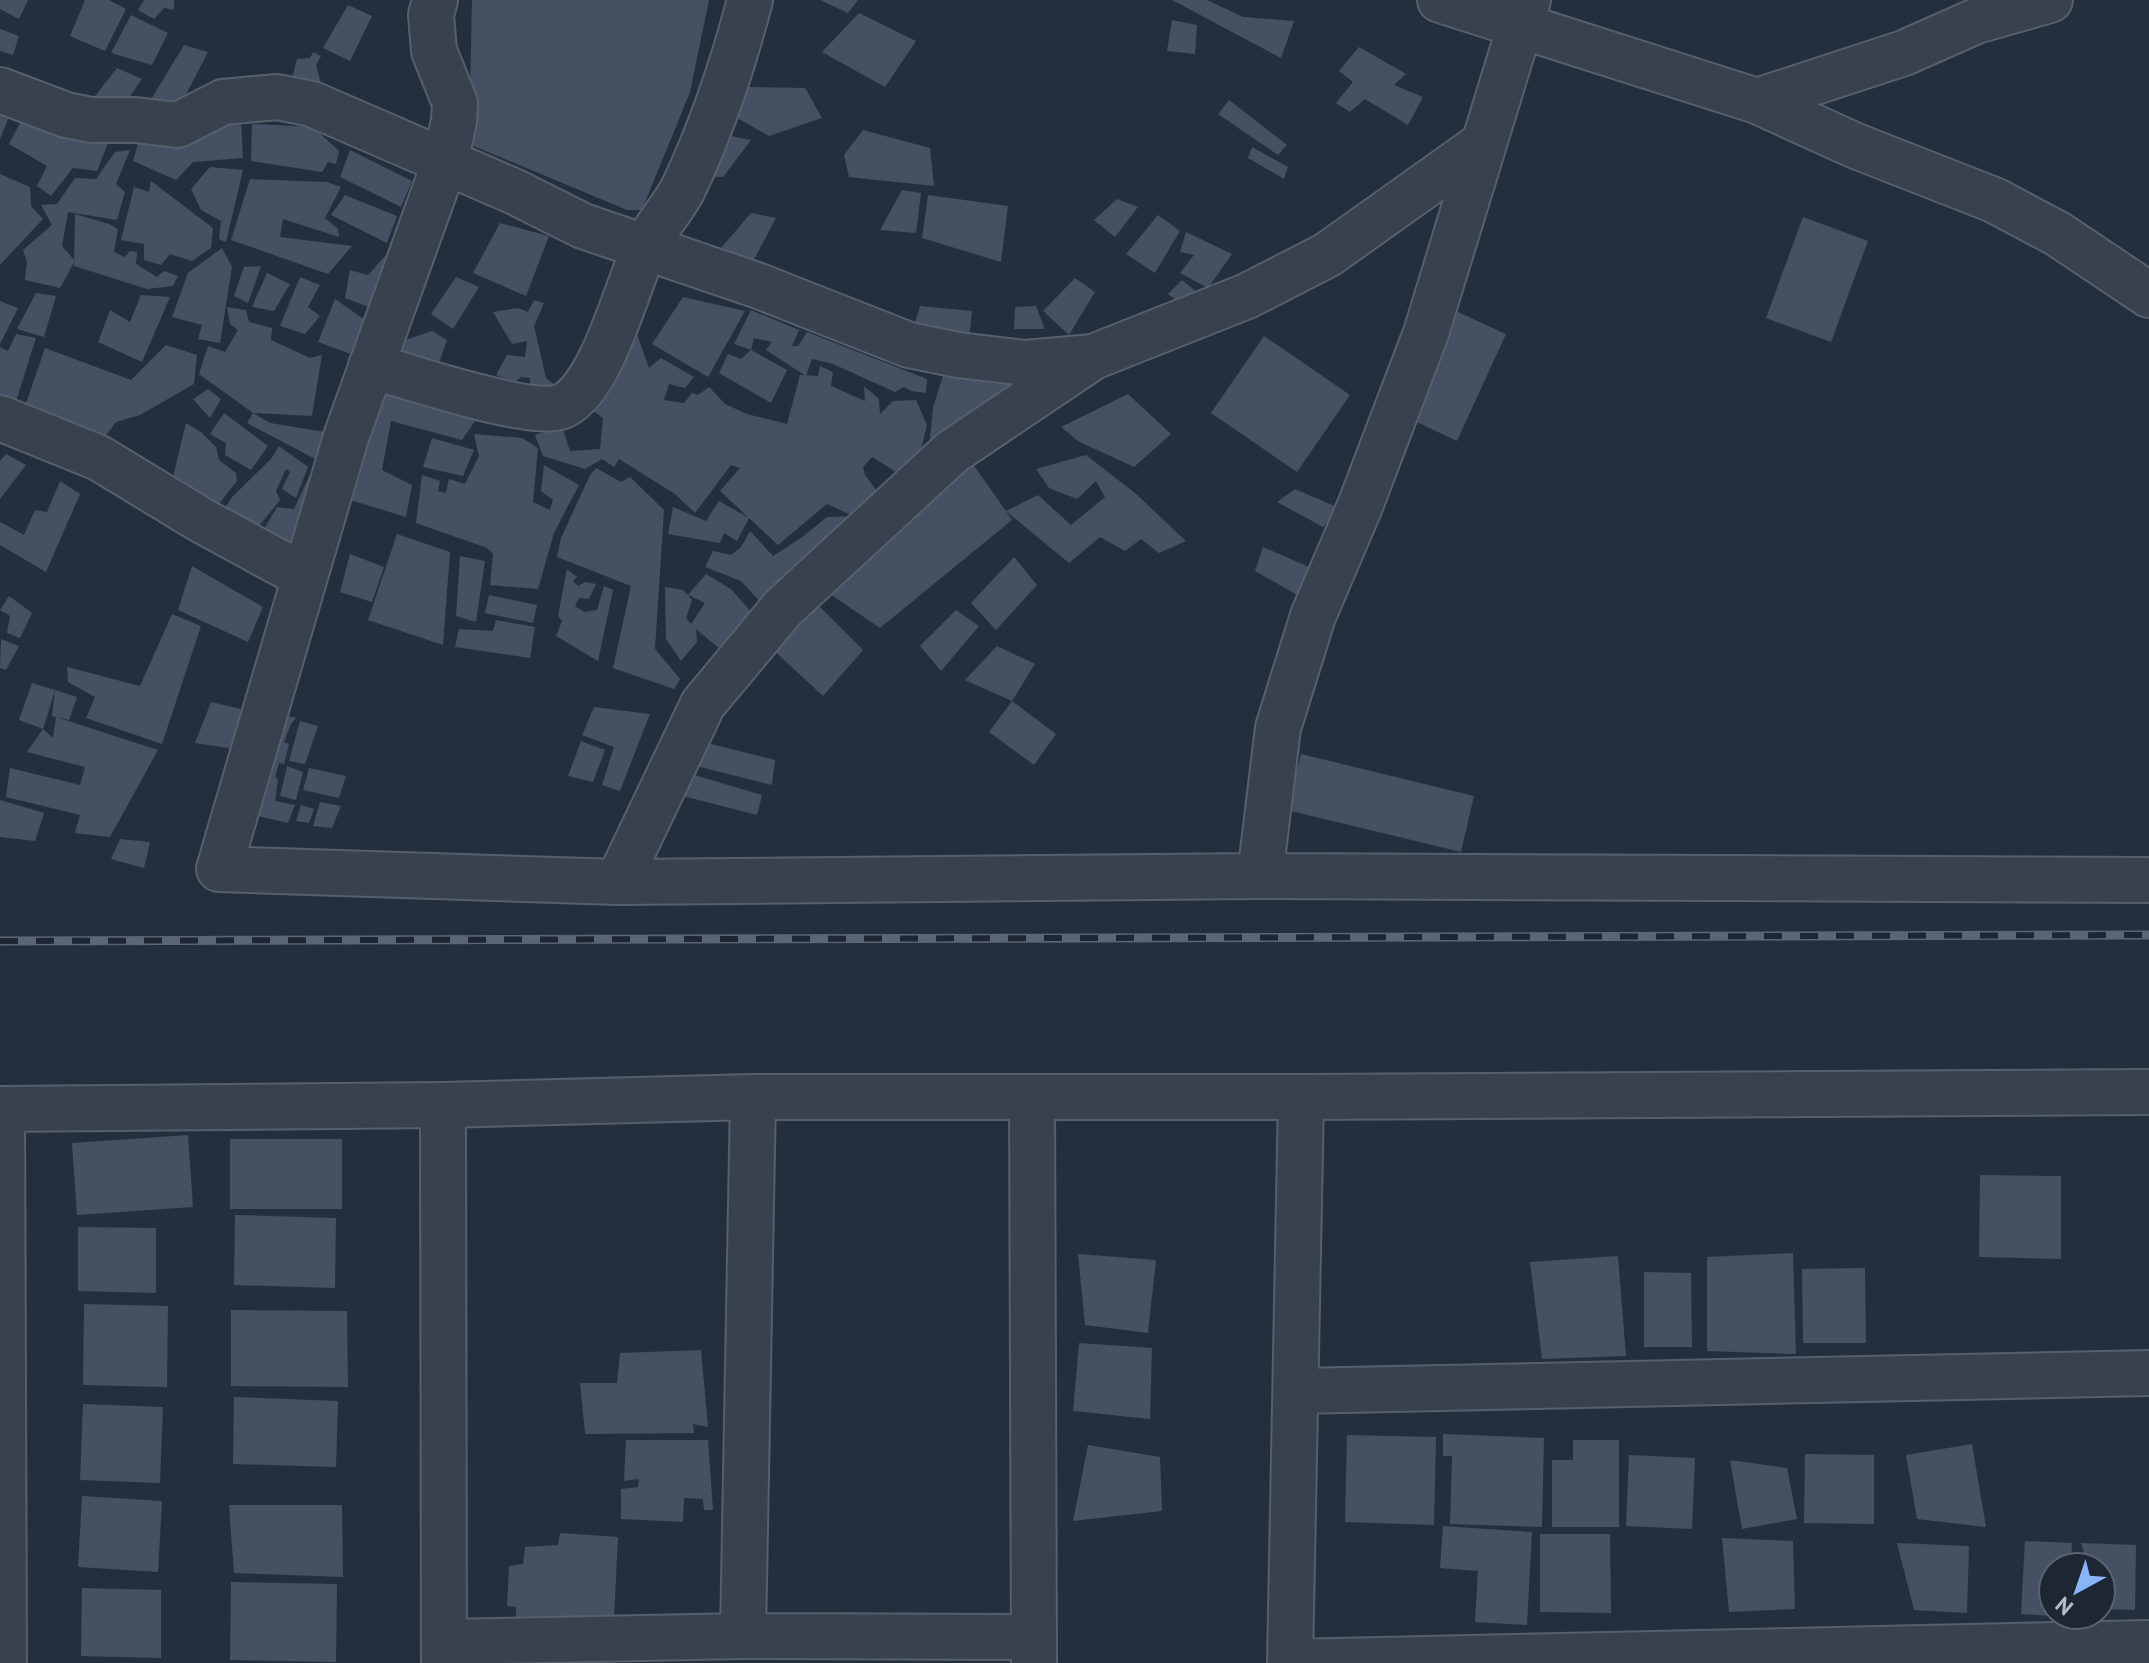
<svg xmlns="http://www.w3.org/2000/svg" width="2149" height="1663" font-family="'PT Sans',sans-serif">
  <rect width="100%" height="100%" fill="#242f3e"/>
  <!-- building -->
  <path fill="#455162" fill-rule="evenodd" d="M0 0H28L19 19 0 9Z
    M85 0H109L126 9 105 51 70 36Z
    M144 0H174V10L164 8 154 19 138 10Z
    M472 0H709L690 92 642 210H627L469 144Z
    M820 0H858L848 13Z
    M1172 0H1207L1243 17 1294 21 1281 58Z
    M348 5 372 16 350 61 323 48Z
    M859 13 916 41 885 87 822 52Z
    M131 15 168 33 152 65 111 53Z
    M1172 20 1197 25 1195 54 1167 51Z
    M0 29 19 36 13 55 0 51Z
    M184 45 208 52 176 114 144 111Z
    M1359 47 1406 74 1394 85 1423 97 1408 125 1365 99 1350 112 1336 103 1353 82 1339 71Z
    M313 52 321 56 316 65 322 87 289 90 297 59 310 58Z
    M117 68 142 79 119 112 87 106Z
    M742 87 805 88 822 118 769 136 726 112Z
    M1229 100 1287 145 1278 155 1218 114Z
    M0 110 10 114 0 139Z
    M21 121 108 143 97 171 73 168 51 196 37 186 47 166 9 144Z
    M241 121 243 158 193 162 176 180 133 161 143 126Z
    M252 124 313 127 339 151 336 164 328 162 322 172 251 161Z
    M863 130 930 148 934 186 849 177 844 155Z
    M721 134 751 140 723 177 697 176Z
    M1252 147 1288 167 1284 179 1248 158Z
    M130 150 116 184 125 192 117 220 68 212 62 246 75 261 60 288 25 280 27 262 23 250 52 225 41 205 57 204 75 178 96 179 115 152Z
    M350 150 412 181 401 207 340 177Z
    M210 167 243 170 226 242 219 239 221 221 201 210 191 189Z
    M0 174 30 187 31 206 43 219 0 265Z
    M250 179 327 182 341 187 325 218 338 229 339 237 283 219 280 237 352 246 328 274 231 240Z
    M151 181 213 228 211 248 192 261 170 254 161 265 144 260V244L121 240 134 187 149 192Z
    M902 190 921 193 916 233 880 230Z
    M345 195 397 216 387 243 331 215Z
    M928 195 1008 206 1001 262 922 238Z
    M1117 199 1138 207 1115 237 1094 220Z
    M751 213 776 218 750 267 715 255Z
    M75 214 109 224 118 229 114 252 125 257 130 251 137 252 136 264 157 277 164 271 178 276 173 286 147 289 74 266Z
    M1158 215 1180 231 1155 273 1126 254Z
    M1803 217 1868 241 1831 342 1766 318Z
    M500 223 549 236 526 296 473 273Z
    M1186 232 1232 254 1208 288 1180 273 1194 255 1180 252Z
    M404 235 377 310 345 298 350 270 368 275Z
    M222 248 232 267 220 343 198 339 202 325 172 317 188 273Z
    M261 266 248 303 234 296 244 267Z
    M267 273 290 284 274 311 252 307Z
    M300 277 320 285 308 307 320 316 305 334 280 326Z
    M456 277 479 287 453 329 431 314Z
    M1075 278 1095 292 1069 335 1043 311Z
    M1182 280 1198 293 1187 308 1168 294Z
    M36 293 56 296 44 337 17 329Z
    M141 295 170 297 142 362 98 342 110 310 130 322Z
    M683 297 745 311 708 377 652 344Z
    M335 299 371 324 356 356 318 342Z
    M534 300 544 303 534 326 546 378 565 393 530 398V378L521 377 515 382 496 375 507 355 525 357 527 341 512 344 493 312 518 308 528 312Z
    M0 301 18 308 0 344Z
    M920 306 972 311 969 341 910 339Z
    M1036 306 1045 329H1014L1015 307Z
    M227 307 246 310 249 322 272 328 271 340 310 358 322 355 312 416 253 413 270 423 331 433 321 462 247 423 253 413 199 374 208 346 225 352 238 330 230 324Z
    M1449 308 1506 334 1457 441 1400 414Z
    M751 310 799 330 792 346H798L807 332 927 379 926 393 911 391 904 387 895 392 833 364 812 359 806 376 766 350 772 342 754 338 751 350 734 344Z
    M632 320 649 368 661 358 694 377 685 388 669 384 664 400 684 403 692 393 698 395 709 387 725 404 747 414 787 424 800 375 818 376 820 366 833 372 831 386 865 401 864 386 879 399 880 414 893 401 916 400 927 425 921 450 906 478 872 457 863 467 865 475 880 495 853 516 827 504 778 545 720 491 740 468 731 465 695 513 675 494 619 459 614 467 602 459 585 469 543 456 535 435 562 426 570 451 600 449 603 418 584 404Z
    M432 331 447 340 432 383 401 353 405 340Z
    M16 334 36 338 13 411 0 405V347L8 351Z
    M1264 336 1350 395 1297 472 1211 413Z
    M166 345 197 355 194 384 140 415 116 422 98 446 22 415 45 348 131 380Z
    M751 350 787 370 771 403 719 373 728 354 741 359Z
    M945 369 1024 383 928 459 933 408Z
    M382 386 460 410 475 421 462 440 391 421 382 470 412 485 406 517 337 496 344 480 358 481 366 452 343 449Z
    M208 389 221 399 210 418 193 399Z
    M1128 394 1171 434 1134 467 1078 441 1061 427Z
    M224 413 268 446 251 470 225 455 226 443 210 434Z
    M186 423 202 433 216 447 219 460 236 473 237 481 210 515 170 489Z
    M474 434 522 438 538 448 533 502 550 510 553 500 541 491 544 465 579 485 554 533 538 589 490 585 493 554 487 548 416 523 422 475 440 481 438 491 446 493 449 479 465 484 479 456Z
    M432 438 474 450 463 476 423 467Z
    M279 446 308 467 296 498 282 489 290 472 286 469 276 491 280 500 251 536 217 519 233 496 271 459Z
    M6 454 26 465 0 499V461Z
    M1086 455 1135 493 1186 541 1159 553 1141 539 1125 551 1100 537 1069 563 1006 511 1012 520 880 628 824 590 970 460 1006 511 1038 495 1071 525 1105 497 1096 481 1077 499 1049 488 1036 469Z
    M596 468 621 482 630 477 664 510 655 649 680 679 674 689 613 668 631 586 557 557 561 538 590 475Z
    M312 470 322 472 289 560 256 543 277 507 294 509Z
    M60 481 80 494 46 572 0 545V522L24 535 35 510 47 512Z
    M1295 489 1339 508 1323 527 1277 502Z
    M719 501 749 518 737 541 724 533 720 543 668 534 673 507 706 521Z
    M853 516 762 604 741 581 705 567 713 551 731 555 741 547 750 531 773 556 801 538 827 517Z
    M397 534 450 552 443 645 368 620Z
    M1263 547 1309 567 1299 596 1255 571Z
    M350 554 384 567 372 602 340 592Z
    M460 556 485 561 476 622 456 616Z
    M1014 557 1037 585 996 630 971 603Z
    M192 566 263 607 248 642 178 610Z
    M567 569 577 577 573 581 578 586 585 582 596 584 589 599 579 598 575 606 584 612 597 610 604 586 613 590 598 661 556 636 562 621 558 616Z
    M706 574 731 589 752 613 721 650 696 629 697 642 681 661 666 639 665 587 683 590 688 595ZM688 595 705 603 691 624 686 618 692 600Z
    M489 595 537 605 533 623 485 613Z
    M9 596 32 613 20 638 7 633 10 616 0 610Z
    M817 604 863 650 823 696 769 646Z
    M956 610 979 626 941 671 920 646Z
    M172 614 201 626 162 744 86 718 95 697 68 682 67 667 140 686Z
    M496 620 535 627 530 658 455 647 459 629 493 631Z
    M1 639 19 646 6 670 0 668Z
    M997 646 1035 664 1012 701 965 680Z
    M32 683 55 690 43 729 53 738 56 717 158 750 110 837 75 833 80 815 6 797 10 768 80 785 85 767 27 752 43 729 19 720Z
    M55 690 77 697 69 720 52 716Z
    M1012 701 1056 734 1034 765 989 732Z
    M211 702 246 710 235 749 195 743Z
    M594 707 650 714 620 791 602 785 614 747 582 735Z
    M274 713 296 718 291 724 284 742 289 744 284 764 279 763 275 777 278 779 275 801 295 805 288 823 253 815Z
    M300 721 318 726 305 764 289 761Z
    M581 741 605 750 593 782 568 776Z
    M703 742 775 760 772 785 696 766Z
    M1301 754 1474 796 1461 852 1287 810Z
    M287 766 303 772 296 800 280 796Z
    M309 768 346 776 339 798 303 790Z
    M691 774 762 795 757 815 679 795Z
    M0 800 44 813 35 841 0 837Z
    M320 802 341 806 332 828 313 826Z
    M301 805 314 809 309 823 296 821Z
    M120 839 150 842 144 868 111 859Z
    M188 1135 193 1207 77 1215 72 1143Z
    M230 1139H342V1209H230Z
    M1980 1175 2061 1176V1259L1979 1257Z
    M235 1215 336 1218 335 1288 234 1285Z
    M78 1227 156 1228V1293L78 1291Z
    M1793 1253 1796 1354 1707 1351V1257Z
    M1078 1254 1156 1260 1148 1333 1085 1325Z
    M1618 1256 1626 1356 1542 1359 1530 1262Z
    M1865 1268 1866 1343H1803L1802 1269Z
    M1644 1272 1691 1273 1692 1347H1644Z
    M84 1304 168 1306 167 1387 83 1385Z
    M231 1310 347 1311 348 1387 231 1386Z
    M1079 1343 1152 1348 1150 1419 1073 1411Z
    M701 1350 708 1427 693 1424 694 1433 585 1434 580 1383H617L620 1353Z
    M234 1397 338 1401 336 1467 233 1464Z
    M83 1404 163 1407 160 1483 80 1480Z
    M1443 1434 1544 1438 1542 1527 1450 1524 1452 1456H1443Z
    M1347 1435 1436 1437 1434 1525 1345 1522Z
    M626 1440H708L713 1510H704L703 1499 684 1498 683 1522 621 1519V1489L638 1487 639 1479 624 1481Z
    M1573 1440H1619V1527H1552V1460H1573Z
    M1972 1444 1986 1527 1917 1519 1906 1455Z
    M1088 1445 1160 1457 1162 1511 1073 1521Z
    M1805 1454 1874 1455V1524L1804 1523Z
    M1629 1455 1695 1458 1692 1529 1626 1526Z
    M1730 1460 1787 1468 1797 1519 1742 1529Z
    M82 1496 162 1501 158 1572 78 1567Z
    M229 1505H342L343 1577 234 1573Z
    M1443 1526 1532 1532 1527 1625 1475 1622 1478 1571 1440 1568Z
    M560 1533 618 1537 614 1619 516 1635V1607L507 1606 509 1566 523 1564 525 1547 558 1545Z
    M1540 1534H1610L1611 1613 1540 1612Z
    M1722 1538 1793 1541 1795 1609 1729 1612Z
    M2025 1541 2072 1543 2071 1567H2053V1616L2021 1614Z
    M1897 1543 1969 1546 1967 1613 1914 1610Z
    M2081 1543 2136 1545 2135 1610 2101 1609V1567H2089Z
    M231 1582 337 1584 336 1662 230 1660Z
    M82 1588 161 1590V1658L81 1656Z"/>
  <g fill="none" stroke-linecap="round" stroke-linejoin="round">
    <defs>
      <path id="street" d="M435 0 431 15 434 51 455 103 454 121 445 162 346 437 219 869 618 882 703 704 783 608 952 452 1093 357
        M1440 0 1757 101 1856 146 1994 200 2058 234 2149 295
        M0 90 66 115 92 120H135L178 125 223 102 277 97 312 104 513 191 583 226 759 286 909 345 958 355 1025 363 1093 357 1247 296 1327 255 1483 144
        M1757 101 1904 53 1976 21 2050 0
        M371 366C411 377 527 417 560 407 600 394 626 289 644 250 654 228 672 210 683 189 712 128 733 65 750 0
        M0 418 99 458 201 520 304 576
        M1260 876 1278 728 1313 616 1360 506 1426 333 1528 0
        M618 882 1260 876 2149 880
        M1032 1097 1034 1663
        M443 1105 444 1663
        M0 1109 443 1105 753 1097H1301L2149 1092
        M2 1109 4 1663
        M1296 1391 2149 1373
        M743 1636 753 1097
        M444 1642 743 1636 1034 1637
        M1290 1662 2149 1643
        M1290 1663 1301 1097"/>
    </defs>
    <!-- street casing -->
    <use href="#street" stroke="#565f6c" stroke-width="48"/>
    <!-- street -->
    <use href="#street" stroke="#38414e" stroke-width="44"/>
    <defs>
      <path id="rail" d="M0 941 2149 935"/>
    </defs>
    <!-- rail casing -->
    <use href="#rail" stroke="#5a6575" stroke-width="9"/>
    <!-- rail -->
    <use href="#rail" stroke="#1d2633" stroke-width="6" stroke-dasharray="18" stroke-linecap="butt"/>
  </g>
  <!-- north arrow -->
  <g transform="translate(2077 1591) rotate(220)"><circle r="38" fill="#1d2633" stroke="#59626f" stroke-width="2"/>
  <path d="M0-6L14 30L0 20L-14 30Z" fill="#8ab4f8"/>
  <text y="-12" font-size="22" font-weight="bold" text-anchor="middle" fill="#b4bcc9">N</text>
  </g>
</svg>
